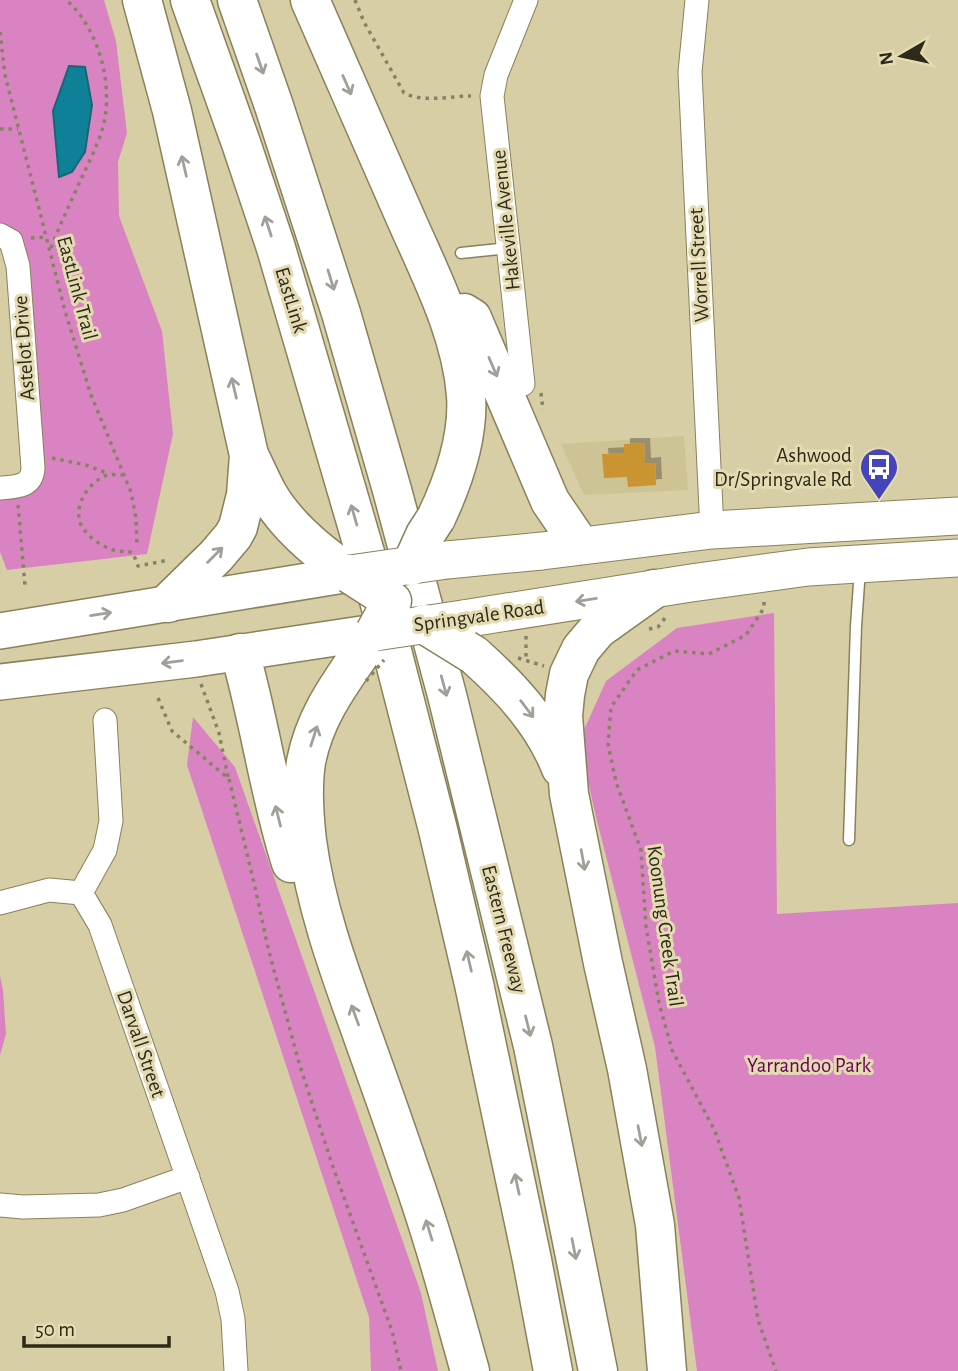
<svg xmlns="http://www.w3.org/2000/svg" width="958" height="1371" font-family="'Alegreya Sans',sans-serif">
  <defs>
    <filter id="shadow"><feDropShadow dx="6" dy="-6" stdDeviation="0" flood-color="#0004"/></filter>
  </defs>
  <rect width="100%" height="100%" fill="#d7cea6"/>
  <!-- built -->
  <path fill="#cec394" d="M684 436 688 490 584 495 561 444Z"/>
  <!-- green -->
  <path fill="#da83c3" d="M0 0H104L116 41 127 133 118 162 119 216 162 331 173 434 147 554 7 570 0 552V495L30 493 42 478 27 267 0 229Z
    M774 613 777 914 958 903V1371H697L655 1047 597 821 579 741 606 681 677 628Z
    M193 717 235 767 421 1293 438 1371H371L369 1317 187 765Z
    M0 976 3 990 6 1034 0 1055Z"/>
  <!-- water -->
  <path fill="#0e8097" stroke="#176672" stroke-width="2" d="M69 66 85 67 92 105 85 152 72 172 59 177 53 111Z"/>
  <!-- building -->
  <path fill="#cb9432" filter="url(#shadow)" d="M644 443 645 464 655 463 656 485 628 487 627 477 604 478 602 454 624 453V444Z"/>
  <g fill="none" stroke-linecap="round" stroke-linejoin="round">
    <defs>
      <path id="service" d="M461 253 509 248
        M849 840 856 626 860 569"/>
      <path id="minor" d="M697 0 690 72 712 530
        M0 235 11 241 18 266 33 468C32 487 16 487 0 488
        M523 384 492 96 496 75 526 0
        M105 720 111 821 105 850 81 893 100 925 227 1291 233 1319 236 1371
        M0 903 49 890 81 893
        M0 1205 23 1207 99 1205 123 1200 188 1177"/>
      <path id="primary" d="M0 631 350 574
        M0 682 196 659 375 632"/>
      <path id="trunk" d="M447 560 542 551 712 530 958 516
        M463 619 691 583 808 567 958 558"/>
      <path id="motorway" d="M142 0 172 111 249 455C255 467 261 481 268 494 287 527 319 553 350 574
        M190 0 241 143 276 248 380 604 438 830 474 984 532 1260 553 1371
        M237 0 274 106 341 313 392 490 447 695 533 1046 598 1371
        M310 0C342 73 374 146 406 219 431 276 461 333 466 395 469 437 454 480 436 518
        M464 313 472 318 550 501 580 545
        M654 589 598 629 581 649 569 674 565 695 563 716 569 794 603 963 627 1069 655 1225 667 1371
        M168 603 216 556 233 536 238 527 246 495 249 455
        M375 632C347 675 316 710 306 762 302 788 304 815 307 841 316 908 339 970 362 1034 378 1079 394 1123 409 1168 433 1235 451 1303 470 1371
        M240 653C260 722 269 794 291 863
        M474 655C510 687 543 722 561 768"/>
    </defs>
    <!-- service casing -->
    <use href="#service" stroke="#89815b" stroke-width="13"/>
    <!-- minor casing -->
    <use href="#minor" stroke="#89815b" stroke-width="25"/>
    <!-- primary casing -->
    <use href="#primary" stroke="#89815b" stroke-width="38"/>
    <!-- trunk casing -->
    <use href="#trunk" stroke="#89815b" stroke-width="39"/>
    <!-- motorway casing -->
    <use href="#motorway" stroke="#89815b" stroke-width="41"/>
    <!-- path -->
    <path stroke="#888265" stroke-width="3.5" stroke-dasharray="3.5 5" stroke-linecap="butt" d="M355 0 364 22 404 93C423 103 450 96 471 96
      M0 32 5 75 65 311 91 395 131 492 136 518 137 547
      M0 129H18
      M31 238 47 237
      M51 248C60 224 71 202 81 179 90 160 101 139 105 118 109 92 105 64 94 39 87 24 79 11 66 0
      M541 393 543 410
      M52 458 86 465 109 474
      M124 475C118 475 112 474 107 475 86 483 69 512 85 531 93 541 105 548 117 551 123 552 128 551 133 553L138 566 169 560
      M18 505 25 586
      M764 602V608L746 635 709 654 674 651 637 670 611 707 608 744 616 782 641 850 646 927 659 1003 672 1050 714 1129 739 1198 758 1320 776 1371
      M649 629 658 627 665 618
      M526 636V660
      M518 658 544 666
      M201 684 219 733 228 777
      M158 698 172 731 229 779 255 887 268 948 299 1063 332 1164 392 1331 401 1371"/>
    <!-- service -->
    <use href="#service" stroke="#fff" stroke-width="10"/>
    <!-- minor -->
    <use href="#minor" stroke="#fff" stroke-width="23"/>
    <!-- primary -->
    <use href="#primary" stroke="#fff" stroke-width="35"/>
    <!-- trunk -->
    <use href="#trunk" stroke="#fff" stroke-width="37"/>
    <!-- motorway -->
    <use href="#motorway" stroke="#fff" stroke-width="38"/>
    <defs>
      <path id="trunk-bridge" d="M350 574 447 560
        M375 632 463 619"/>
      <path id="motorway-bridge" d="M411 566 425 535 436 518
        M350 574 392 601 375 632
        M424 624 474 655"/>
    </defs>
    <!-- trunk-bridge casing -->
    <use href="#trunk-bridge" stroke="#89815b" stroke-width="39" stroke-linecap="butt"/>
    <!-- motorway-bridge casing -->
    <use href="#motorway-bridge" stroke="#89815b" stroke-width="41" stroke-linecap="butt"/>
    <!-- path-bridge -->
    <path stroke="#888265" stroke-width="3.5" stroke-dasharray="3.5 5" stroke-linecap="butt" d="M366 681 384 660"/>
    <!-- trunk-bridge -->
    <use href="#trunk-bridge" stroke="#fff" stroke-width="37"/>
    <!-- motorway-bridge -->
    <use href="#motorway-bridge" stroke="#fff" stroke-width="38"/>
  </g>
  <!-- one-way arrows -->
  <defs><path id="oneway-shaft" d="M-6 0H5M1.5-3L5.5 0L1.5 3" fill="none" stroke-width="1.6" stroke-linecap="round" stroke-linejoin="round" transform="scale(1.75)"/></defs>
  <g stroke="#a09f98">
    <use href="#oneway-shaft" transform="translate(260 64) rotate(71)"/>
    <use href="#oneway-shaft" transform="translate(347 85) rotate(66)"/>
    <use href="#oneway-shaft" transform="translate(184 166) rotate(-103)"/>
    <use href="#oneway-shaft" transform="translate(268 226) rotate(-108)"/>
    <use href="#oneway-shaft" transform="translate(331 280) rotate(73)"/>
    <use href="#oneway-shaft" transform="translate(493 367) rotate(67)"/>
    <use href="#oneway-shaft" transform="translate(234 388) rotate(-103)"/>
    <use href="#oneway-shaft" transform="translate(354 515) rotate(-106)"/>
    <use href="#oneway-shaft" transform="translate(215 555) rotate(-45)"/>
    <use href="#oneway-shaft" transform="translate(586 600) rotate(171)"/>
    <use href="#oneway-shaft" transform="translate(101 614) rotate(-9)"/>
    <use href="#oneway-shaft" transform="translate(172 662) rotate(173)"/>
    <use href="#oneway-shaft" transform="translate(444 686) rotate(75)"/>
    <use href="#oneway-shaft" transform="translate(527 709) rotate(53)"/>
    <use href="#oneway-shaft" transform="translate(314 736) rotate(-72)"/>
    <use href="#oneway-shaft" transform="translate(278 816) rotate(-104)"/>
    <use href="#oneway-shaft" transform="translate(583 860) rotate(80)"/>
    <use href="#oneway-shaft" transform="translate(469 961) rotate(-103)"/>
    <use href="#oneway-shaft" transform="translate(355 1015) rotate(-110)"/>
    <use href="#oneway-shaft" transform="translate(528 1026) rotate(76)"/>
    <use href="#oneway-shaft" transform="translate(640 1136) rotate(79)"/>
    <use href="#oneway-shaft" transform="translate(517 1184) rotate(-102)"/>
    <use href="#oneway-shaft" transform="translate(429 1230) rotate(-107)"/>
    <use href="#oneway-shaft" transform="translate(574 1249) rotate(79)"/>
  </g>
  <!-- icons -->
  <defs>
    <symbol id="bus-pin" viewBox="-11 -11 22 30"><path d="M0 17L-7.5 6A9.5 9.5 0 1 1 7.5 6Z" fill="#4644ba" stroke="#e4dbb2"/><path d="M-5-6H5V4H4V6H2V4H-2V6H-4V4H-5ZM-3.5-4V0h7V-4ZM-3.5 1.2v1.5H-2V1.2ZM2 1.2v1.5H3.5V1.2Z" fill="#fff"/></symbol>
  </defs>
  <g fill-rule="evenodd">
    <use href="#bus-pin" x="857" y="445" width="44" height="60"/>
  </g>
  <g text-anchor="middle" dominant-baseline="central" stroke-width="6" stroke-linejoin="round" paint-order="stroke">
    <!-- street labels -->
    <g font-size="21" fill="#2d2a1a" stroke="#e4dbb2">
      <text transform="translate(506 220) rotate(-96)">Hakeville Avenue</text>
      <text transform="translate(699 265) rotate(-93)">Worrell Street</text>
      <text transform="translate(77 288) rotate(75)">EastLink Trail</text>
      <text transform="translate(291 300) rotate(73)">EastLink</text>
      <text transform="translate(24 348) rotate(-94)">Astelot Drive</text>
      <text transform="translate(479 616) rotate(-8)">Springvale Road</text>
      <text transform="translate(665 926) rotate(82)">Koonung Creek Trail</text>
      <text transform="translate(504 929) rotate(76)">Eastern Freeway</text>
      <text transform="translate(141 1044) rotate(71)">Darvall Street</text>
    </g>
    <!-- poi labels -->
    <g font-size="21" fill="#2d2a1a" stroke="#e4dbb2" text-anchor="end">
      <text x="852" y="455">Ashwood<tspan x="852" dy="24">Dr/Springvale Rd</tspan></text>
    </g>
    <!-- park labels -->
    <g font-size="21" fill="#670256" stroke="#e4dbb2">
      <text x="809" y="1065">Yarrandoo Park</text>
    </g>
  </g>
  <!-- north arrow -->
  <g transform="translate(902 56) rotate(261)" stroke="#e4dbb2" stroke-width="5" paint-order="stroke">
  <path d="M0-5L12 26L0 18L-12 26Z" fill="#2d2a1a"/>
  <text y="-10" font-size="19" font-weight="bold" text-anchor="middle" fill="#2d2a1a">N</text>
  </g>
  <!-- scale -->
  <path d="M24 1336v10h145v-10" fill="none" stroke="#2d2a1a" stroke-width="3.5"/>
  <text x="35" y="1336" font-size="21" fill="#2d2a1a" stroke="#e4dbb2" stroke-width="5" paint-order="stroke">50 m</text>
</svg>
